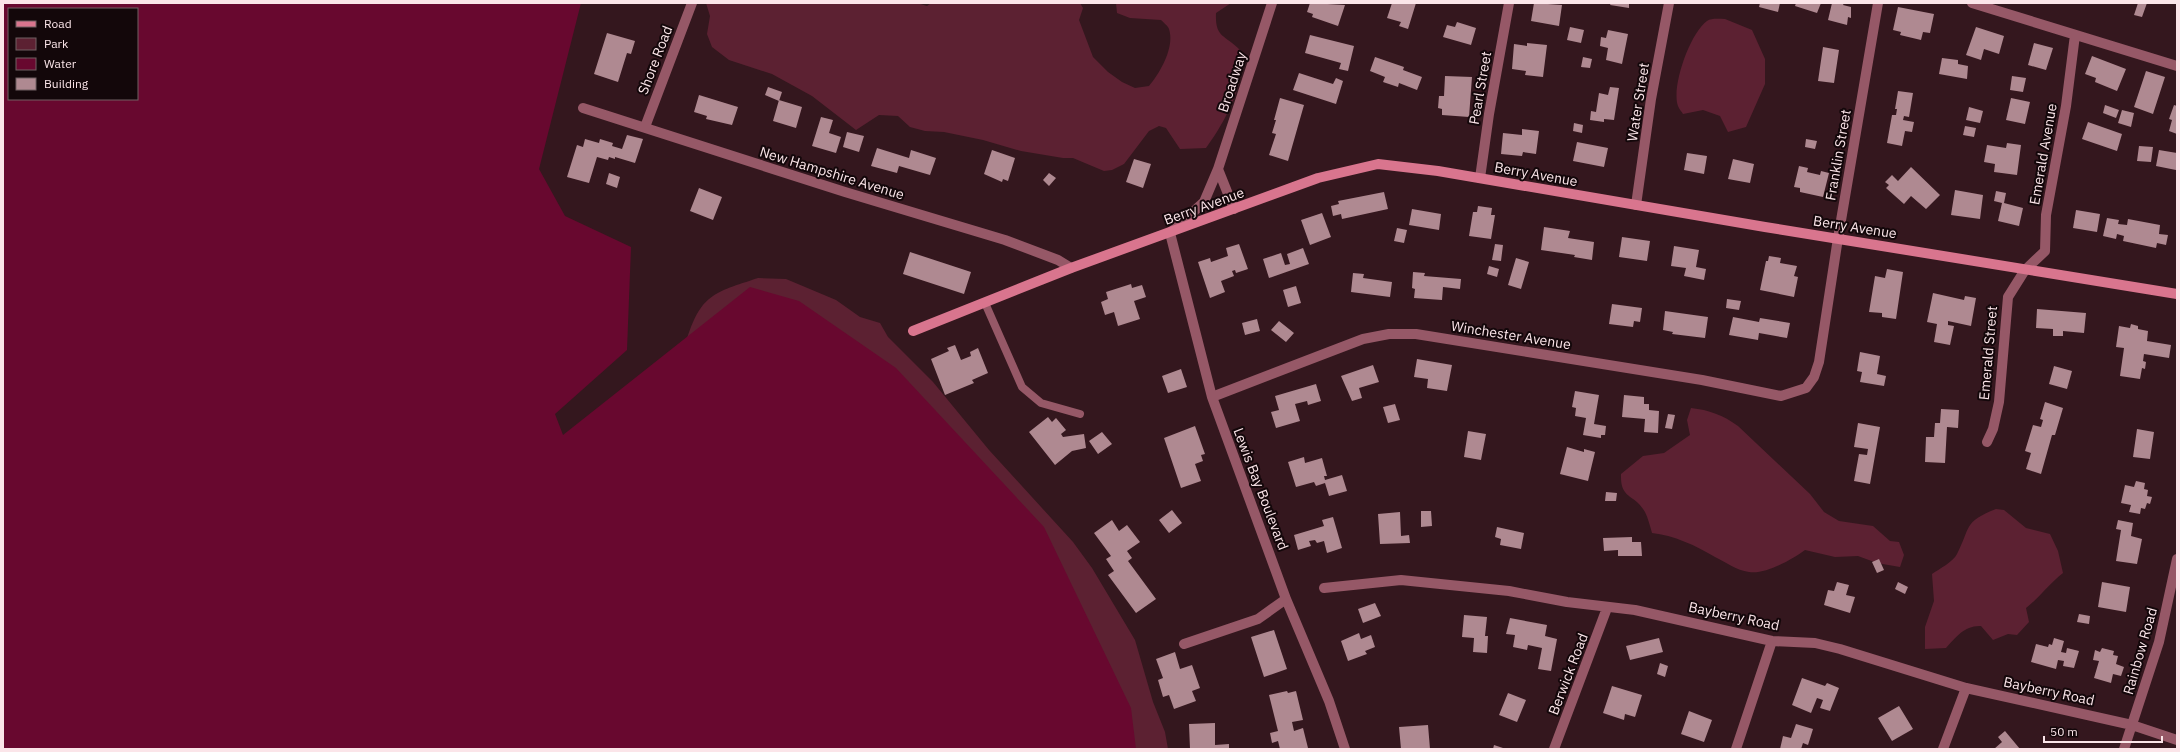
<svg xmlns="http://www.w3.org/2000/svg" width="2180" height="752" font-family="'IBM Plex Sans',sans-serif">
  <rect width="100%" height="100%" fill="#34171e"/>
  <!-- green -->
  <path fill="#5c2132" d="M706 3H917L927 6 931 3H1080L1083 8 1079 20 1093 57 1108 72 1122 82 1135 88 1149 86C1160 73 1175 47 1169 29 1168 26 1163 22 1161 20L1130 18 1117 13 1116 3H1231L1216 13C1215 38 1224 34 1240 50 1240 57 1242 65 1241 72 1237 99 1222 126 1206 148L1180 149 1166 128 1159 126 1149 131 1124 164 1112 170 1104 171 1073 158H1063L1021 151 983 140 944 132 925 131 910 127 898 116 879 115 856 130 812 96 772 74 729 60 712 47 707 34 710 16Z
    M1725 19 1752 30 1765 59V84L1746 127 1728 132 1720 116 1703 110 1683 114C1682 112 1679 109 1678 106 1671 87 1690 33 1707 21 1711 18 1719 19 1725 19Z
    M758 278 786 279 836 300 860 317 880 323 888 337 933 382 989 450 1073 542 1092 568 1135 640 1153 702 1165 732 1168 749H1104L686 342C701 294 713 293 758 278Z
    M1691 408C1709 410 1723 415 1738 426L1810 494 1824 512 1839 521 1873 526 1890 541 1899 542 1904 555 1900 567 1877 563 1858 556 1835 557 1805 550C1793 559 1765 575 1749 572 1736 570 1727 563 1715 557 1697 546 1673 535 1652 533 1650 526 1648 518 1645 512 1634 493 1620 500 1621 474L1643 456 1664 453 1690 435 1687 420Z
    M1996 509 2004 510 2026 528 2050 534 2058 551 2063 573C2049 584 2040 597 2026 608L2029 622 2017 635 2008 634 1993 640 1981 626C1965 625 1956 637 1946 648L1925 649V627L1934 601 1932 574C1939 569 1953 562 1957 554 1971 527 1963 522 1996 509Z"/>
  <!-- water -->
  <path fill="#68082f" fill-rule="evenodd" d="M3 3H581L539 169 565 216 631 247 627 350 555 414 563 435 750 287 799 301 896 368 1044 527 1131 708 1136 749H3ZM9 9H137V99H9Z"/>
  <!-- building -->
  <path fill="#af8991" d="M1310 3 1345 5 1338 26 1312 17 1313 14 1307 12Z
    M1392 3H1416L1408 29 1399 26 1401 22 1387 18Z
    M1534 3 1562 5 1559 26 1531 21Z
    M1611 3H1629V8L1610 5Z
    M1760 3H1780L1778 12 1759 7Z
    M1796 3H1821L1817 13 1795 6Z
    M1832 3H1844L1843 5 1851 7V18L1848 17 1847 25 1828 20Z
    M2138 3H2147L2142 17 2134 15Z
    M1898 7 1934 14 1930 33 1923 32 1921 40 1900 35 1901 32 1893 30Z
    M1457 22 1476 28 1471 45 1443 37 1447 25 1455 27Z
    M1570 27 1584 30 1581 43 1567 40Z
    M1976 27 2004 36 1999 54 1984 49 1981 60 1966 55Z
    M1608 30 1628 34 1622 64 1606 60 1608 48 1600 46 1601 37 1606 38Z
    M607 33 635 41 631 54 627 53 618 82 594 74Z
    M1310 35 1354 46 1348 71 1339 69 1341 63 1305 53Z
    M1527 43 1547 45 1543 77 1525 75 1526 71 1512 69 1514 44 1527 46Z
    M2034 43 2053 48 2046 70 2028 65Z
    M1823 47 1839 50 1834 83 1818 81Z
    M2092 56 2126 69 2117 91 2095 82 2096 78 2085 74Z
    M1375 57 1404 67 1403 70 1422 77 1417 90 1399 83 1398 87 1383 82 1385 77 1370 71Z
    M1583 57 1592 59 1590 68 1581 67Z
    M1942 58 1958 60V64L1968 66 1967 79 1939 74Z
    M2146 71 2165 77 2153 114 2134 107Z
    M1299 73 1333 84 1336 78 1343 81 1336 104 1293 90Z
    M1445 76 1472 77 1469 117 1442 115V109L1438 108 1439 96H1444Z
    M2012 76 2026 78 2023 92 2010 90Z
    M768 87 782 92 779 101 765 95Z
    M1610 87 1619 88 1614 120 1604 119V122L1590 120 1591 111 1596 112 1599 93 1608 95Z
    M1898 91 1913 93 1909 117 1904 116 1903 120 1914 122 1912 132 1905 131 1902 146 1887 143 1892 115H1896L1897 109H1895Z
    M699 95 738 107 732 125 706 119 707 116 694 112Z
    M1280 98 1304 105 1288 161 1269 155 1276 134 1272 133 1276 120H1274Z
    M2011 98 2030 102 2025 124 2006 120Z
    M779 100 802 107 796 128 773 121Z
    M2105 105 2119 110 2116 118 2103 113Z
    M2174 105 2177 106V134L2169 131 2172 120 2169 119Z
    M1969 107 1983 111 1980 123 1966 120Z
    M2122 110 2134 113 2131 127 2118 123Z
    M821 117 833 120 829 133 841 137 836 153 812 146Z
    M2088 122 2122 134 2117 151 2082 139Z
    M1574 123 1583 125 1582 133 1573 131Z
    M1965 126 1976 128 1974 137 1963 135Z
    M1522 129 1539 131 1536 154 1523 152 1522 156 1501 154 1503 133 1522 135Z
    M847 132 864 136 859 152 843 147Z
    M627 135 643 139 635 163 615 157V159L609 157 608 160 597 157 589 183 567 177 577 145 583 147 585 139 599 143 600 139 613 143 612 146 622 149Z
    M1806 139 1817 141 1815 149 1805 147Z
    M1577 142 1608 148 1604 167 1573 161Z
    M2007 143 2021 145 2017 175 1994 172 1995 164 1984 162 1987 145 2006 148Z
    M2139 146 2153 147 2151 162 2137 161Z
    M877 148 909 158 911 150 936 158 930 175 899 166 897 173 871 166Z
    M992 150 1015 158 1008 181 1003 179 1002 182 984 174Z
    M2159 150 2177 153 2176 170 2156 166Z
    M1687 153 1707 156 1704 174 1684 170Z
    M1134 159 1151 164 1143 188 1126 182Z
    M1733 159 1754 164 1750 183 1728 179Z
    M1799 166 1808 168 1807 172 1820 175 1821 171 1829 173 1823 197 1800 192V188L1794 187Z
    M1911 167 1940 195 1926 209 1911 196 1904 204 1886 188 1889 185 1885 182 1892 175 1898 181Z
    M609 173 620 177 617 188 606 184Z
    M1049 173 1056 178 1049 186 1043 180Z
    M699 188 722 197 713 220 690 211Z
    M1955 190 1983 195 1980 219 1951 215Z
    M1996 191 2006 193 2004 203 2023 208 2019 226 1998 221 2002 203 1994 201Z
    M1384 192 1388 209 1342 219 1341 214 1333 216 1331 206 1339 204 1338 201Z
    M1478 206 1492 208 1491 215H1495L1491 239 1469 236 1473 212H1477Z
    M1412 209 1441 214 1439 230 1409 225Z
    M2076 210 2100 214 2097 232 2073 228Z
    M1322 213 1331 237 1310 245 1301 220Z
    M2107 218 2119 220 2118 224 2127 225 2128 219 2160 225 2159 234 2168 235 2166 245 2157 243 2156 248 2123 241 2124 236 2117 234 2116 239 2103 236Z
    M1544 227 1570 231 1568 238 1594 242 1592 260 1574 257 1575 255 1541 250Z
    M1397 228 1407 230 1404 243 1394 241Z
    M1622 237 1650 241 1647 261 1619 257Z
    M1239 244 1248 269 1236 273 1235 270 1232 271 1234 276 1221 281 1225 292 1210 298 1198 262 1210 258 1211 262 1228 256 1226 248Z
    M1495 244 1503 245 1501 261 1492 260Z
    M1674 246 1699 250 1696 267 1706 269 1704 280 1684 276 1686 268 1671 266Z
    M1303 248 1309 264 1269 278 1263 259 1281 253 1285 265 1290 264 1287 254Z
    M910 252 971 272 964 294 903 274Z
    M1769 256 1781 258 1780 263 1797 266 1794 276 1798 277 1794 297 1760 290 1766 261H1768Z
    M1516 258 1529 262 1521 289 1508 285Z
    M1489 266 1499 269 1497 277 1487 274Z
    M1887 269 1903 272 1896 319 1882 317V313L1869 312 1875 276 1885 278Z
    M1413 272 1425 273 1424 276 1461 279 1460 289 1443 287 1442 300 1414 298 1415 289 1412 288Z
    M1353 273 1364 274 1363 278 1392 282 1390 297 1351 292Z
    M1131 284 1132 288 1142 285 1146 297 1134 301 1140 319 1118 326 1114 312 1105 315 1101 302 1108 299 1106 292Z
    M1296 286 1301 303 1288 307 1283 290Z
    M1933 293 1964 300 1965 296 1976 298 1971 326 1948 321V325L1954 326 1950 345 1934 342 1937 324 1927 322Z
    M1727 299 1741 301 1739 310 1726 308Z
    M1612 304 1642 308 1640 322 1634 321 1633 327 1609 324Z
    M2037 309 2086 313 2084 333 2063 331V336H2053V329L2036 328Z
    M1665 311 1708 317 1705 338 1672 334 1673 332 1663 330Z
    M1733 317 1759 322 1760 318 1790 323 1787 338 1759 333 1758 340 1729 335Z
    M1257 319 1260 331 1245 335 1242 323Z
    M1279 321 1294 333 1286 342 1271 330Z
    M2131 324 2138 326V329L2148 331 2147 341 2171 345 2169 358 2144 354 2143 361 2146 362 2145 369 2142 368 2140 379 2120 376 2124 348 2116 347 2119 326 2130 328Z
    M955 345 961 360 971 356 970 352 978 348 988 373 972 380 974 383 945 395 931 359 949 351 947 348Z
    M1860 352 1880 356 1877 374 1886 376 1884 386 1860 382 1862 372 1857 371Z
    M1417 359 1452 365 1447 391 1427 388 1428 379 1414 377Z
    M1373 365 1379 382 1359 388 1362 398 1352 401 1341 376Z
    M2054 366 2072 371 2067 389 2049 384Z
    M1181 369 1187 387 1168 393 1162 376Z
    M1316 384 1321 401 1308 405 1307 401 1295 404 1300 421 1276 428 1271 412 1279 410 1275 396Z
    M1575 391 1599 395 1594 424 1606 426 1605 435H1601V438L1583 435 1586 418 1575 416 1576 408 1572 407Z
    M1624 395 1644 397V404H1649V410L1659 411 1658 433 1644 432 1645 419 1622 417Z
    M2045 402 2063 408 2055 435H2052L2041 474 2026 469 2031 453 2025 451 2033 425 2041 427 2043 420 2040 419Z
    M1395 404 1400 420 1388 423 1383 407Z
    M1941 409 1959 410 1958 428 1947 427 1945 463 1925 462 1926 437H1934L1935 423H1940Z
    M1668 414 1675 415 1672 429 1665 428Z
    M1048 417 1052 422 1056 418 1066 430 1061 434 1063 437 1084 434 1086 448 1072 451 1055 465 1029 432Z
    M1858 423 1880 427 1870 484 1854 481 1859 454 1867 455 1868 449 1854 447Z
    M1195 426 1205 454 1201 455 1203 461 1195 464 1201 481 1181 488 1164 438Z
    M2137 429 2154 432 2150 459 2133 457Z
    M1468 431 1486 434 1481 460 1464 457Z
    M1102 432 1112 444 1098 454 1089 441Z
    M1567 447 1584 452V449L1595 452 1588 481 1560 474Z
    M1304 457 1305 463 1322 458 1327 476H1324L1325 480 1342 475 1347 491 1329 496 1325 483 1316 486 1314 482 1296 487 1288 462Z
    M2136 481 2145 483 2144 489 2148 490 2147 496 2152 497 2150 504 2147 503 2145 509 2141 508 2140 514 2129 512 2131 505 2121 503 2125 485 2134 487Z
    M1606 492 1617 493 1616 501H1605Z
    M1172 510 1182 523 1169 533 1159 520Z
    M1421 511H1431L1432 526 1421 527Z
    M1400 512 1401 536 1409 535 1410 543 1380 544 1378 514Z
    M1333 517 1342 548 1327 553 1324 541 1317 543 1315 540 1309 541 1311 546 1298 550 1294 535 1324 526 1322 520Z
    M1112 520 1119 531 1127 525 1140 542 1127 551 1132 558 1128 561 1156 599 1136 613 1108 575 1114 571 1106 559 1111 556 1094 533Z
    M2118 520 2133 523 2131 536 2142 539 2137 564 2116 561 2121 530 2116 529Z
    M1497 527 1524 533 1521 549 1500 545 1501 539 1495 537Z
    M1632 537V542H1641L1642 556H1618V550L1604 551 1603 538Z
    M1879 559 1884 570 1877 573 1872 562Z
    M1837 582 1849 585 1846 595 1855 597 1850 613 1824 605 1828 590 1834 591Z
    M1898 582 1908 587 1905 594 1895 589Z
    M2102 582 2130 587 2126 612 2098 607Z
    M1375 603 1381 616 1363 623 1358 609Z
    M2079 614 2090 616 2089 624 2077 622Z
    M1464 615 1487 617 1485 636H1488L1487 653 1473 652 1474 638 1462 637Z
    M1510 618 1547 625 1545 636 1557 639 1551 671 1538 669 1542 648 1528 645 1527 650 1513 647 1515 635 1506 634Z
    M1274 630 1287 669 1264 677 1251 637Z
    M1359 633 1361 639 1371 635 1375 647 1365 651 1367 654 1348 661 1341 641Z
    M1659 638 1663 652 1630 660 1626 646Z
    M2054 638 2064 641 2061 652 2066 653 2067 648 2079 651 2074 668 2063 666 2064 661 2058 660 2056 669 2031 662 2036 644 2048 647 2049 644 2052 645Z
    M2102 648 2114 651 2113 655 2118 656 2116 664 2124 667 2121 676 2113 674 2111 683 2094 678 2099 661 2093 660 2095 650 2100 652Z
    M1175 652 1180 669 1192 665 1200 688 1192 691 1196 701 1174 709 1169 695 1163 697 1158 680 1163 678 1156 659Z
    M1660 663 1668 666 1665 677 1657 674Z
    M1802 678 1825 686 1827 683 1839 688 1830 711 1820 708 1823 700 1817 698 1811 713 1792 705Z
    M1612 686 1642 695 1635 717 1625 714 1624 720 1603 713Z
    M1287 691 1288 693 1296 691 1303 720 1292 722 1294 731 1303 728 1308 748 1304 749H1280L1278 741 1272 743 1270 733 1278 731 1269 695Z
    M1508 693 1526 700 1517 722 1499 715Z
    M1899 706 1913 729 1892 741 1878 718Z
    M1689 711 1712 720 1704 742 1681 734Z
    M1215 723V745L1229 744V749H1190L1189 724Z
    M1796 724 1813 729 1808 745 1803 743 1801 749H1780L1783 736 1791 738Z
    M1428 725 1430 749H1401L1399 727Z
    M2005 731 2020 749H1994L2002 742 1998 737Z
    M1494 745 1506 749H1493Z"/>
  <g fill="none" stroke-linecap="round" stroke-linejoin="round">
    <!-- lane -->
    <path stroke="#965867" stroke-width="8" d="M985 303 1022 387 1041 403 1080 414"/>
    <!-- street -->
    <path stroke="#965867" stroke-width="10" d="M1972 3 2177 66
      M583 108 845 192 1005 240 1058 260 1071 268
      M645 127 692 3
      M1218 169 1204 202 1170 233 1212 397 1286 599 1329 701 1345 749
      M1480 178 1489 114 1509 3
      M1636 205 1651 99 1669 3
      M1234 209 1218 169 1272 3
      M1212 397 1363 339 1389 334H1416L1702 380 1781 396 1806 388 1814 377 1819 362 1838 238 1878 3
      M1987 442 1993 429 1999 402 2008 297 2025 270 2045 251 2046 215 2066 106 2075 35
      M1324 588 1401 580 1509 591 1567 602 1635 610 1772 641 1815 643 1840 649 1966 688 2132 725 2177 740
      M1184 644 1258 619 1286 599
      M1554 749 1607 608
      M1736 749 1772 641
      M1943 749 1966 688
      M2124 749 2159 642 2177 559"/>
    <!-- secondary -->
    <path stroke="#d9758e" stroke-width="10" d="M913 331 1071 268 1318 178 1378 164 1438 171 1765 227 2177 294"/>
  </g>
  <g text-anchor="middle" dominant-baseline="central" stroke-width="4" stroke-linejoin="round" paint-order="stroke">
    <!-- street labels -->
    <g font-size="14" fill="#fbe5e9" stroke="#13070a">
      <text transform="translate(655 60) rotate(-69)">Shore Road</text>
      <text transform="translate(1232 82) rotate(-72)">Broadway</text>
      <text transform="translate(1480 88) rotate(-80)">Pearl Street</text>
      <text transform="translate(1638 102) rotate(-81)">Water Street</text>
      <text transform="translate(2043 154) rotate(-80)">Emerald Avenue</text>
      <text transform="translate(1838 155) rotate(-80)">Franklin Street</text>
      <text transform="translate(832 173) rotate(17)">New Hampshire Avenue</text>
      <text transform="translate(1536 174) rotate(10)">Berry Avenue</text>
      <text transform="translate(1204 206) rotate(-20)">Berry Avenue</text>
      <text transform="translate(1855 227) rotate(9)">Berry Avenue</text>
      <text transform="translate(1511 335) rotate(9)">Winchester Avenue</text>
      <text transform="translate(1988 353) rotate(-85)">Emerald Street</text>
      <text transform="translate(1261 489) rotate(69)">Lewis Bay Boulevard</text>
      <text transform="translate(1734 616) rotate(12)">Bayberry Road</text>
      <text transform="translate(2140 651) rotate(-74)">Rainbow Road</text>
      <text transform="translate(1568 674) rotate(-69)">Berwick Road</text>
      <text transform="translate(2049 691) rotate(12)">Bayberry Road</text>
    </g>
  </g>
  <!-- border -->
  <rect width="2180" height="752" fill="none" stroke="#fbe5e9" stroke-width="8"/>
  <!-- legend -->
  <rect x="8" y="8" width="130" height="92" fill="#13070a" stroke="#706063"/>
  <rect x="16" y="21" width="20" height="6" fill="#d9758e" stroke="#706063"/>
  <text x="44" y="28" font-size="12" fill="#fbe5e9">Road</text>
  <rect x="16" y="38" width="20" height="12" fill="#5c2132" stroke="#706063"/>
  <text x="44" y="48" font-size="12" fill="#fbe5e9">Park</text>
  <rect x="16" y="58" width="20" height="12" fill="#68082f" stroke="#706063"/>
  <text x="44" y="68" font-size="12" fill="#fbe5e9">Water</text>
  <rect x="16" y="78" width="20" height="12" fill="#af8991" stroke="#706063"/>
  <text x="44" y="88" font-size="12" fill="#fbe5e9">Building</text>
  <!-- scale -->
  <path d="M2044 736v6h118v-6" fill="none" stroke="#fbe5e9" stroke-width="2"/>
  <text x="2050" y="736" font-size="12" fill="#fbe5e9" stroke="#13070a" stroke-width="3" paint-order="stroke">50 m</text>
</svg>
